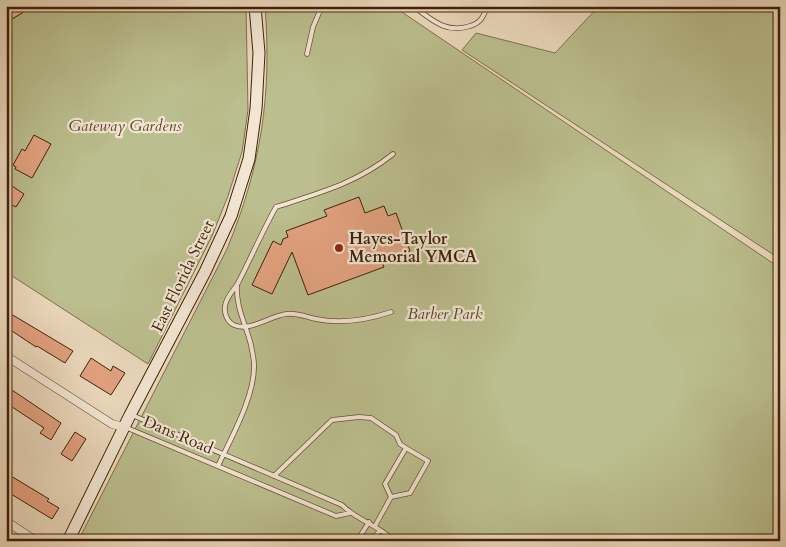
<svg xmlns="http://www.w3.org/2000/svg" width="786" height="547" font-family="Cardo,serif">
  <rect width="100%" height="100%" fill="#ebd9bc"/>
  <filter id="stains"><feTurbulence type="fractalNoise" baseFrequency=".004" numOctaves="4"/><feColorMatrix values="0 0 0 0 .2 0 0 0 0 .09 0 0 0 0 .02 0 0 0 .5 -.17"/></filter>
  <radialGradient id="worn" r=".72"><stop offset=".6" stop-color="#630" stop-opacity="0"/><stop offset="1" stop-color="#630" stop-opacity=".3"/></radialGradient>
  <!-- green -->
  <path fill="#bbbe8e" stroke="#7e704c" d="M33 6H246L248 110 242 152 228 196 212 236 148 364 6 272V23Z
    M265 6H393L780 268V541H78L227 249C261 166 272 96 265 6Z
    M599 6H780V259L462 50 476 33 555 53Z"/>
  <!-- building -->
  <path fill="#e3a281" stroke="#402109" d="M34 135 51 144 32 178 15 169 16 167 13 165 22 149 25 151Z
    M6 182 24 194 16 207 6 202Z
    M359 197 365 213 384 206 388 216 396 213 410 251 382 262 384 267 308 295 292 252 272 294 252 285 273 241 281 245 283 239 288 237 286 231 327 216 324 210Z
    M6 311 73 351 65 363 37 346 36 347 6 327Z
    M91 358 111 371 113 366 125 373 111 395 80 376Z
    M6 386 61 423 51 440 40 433 44 428 6 403Z
    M75 432 86 439 72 461 61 454Z
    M6 473 49 499 47 501 59 508 52 519 6 491Z"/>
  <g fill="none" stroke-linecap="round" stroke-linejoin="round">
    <defs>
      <path id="service" d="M413 6C432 20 446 34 470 26 481 23 484 16 487 6
        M307 54 313 27 322 6
        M391 312C367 320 341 324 316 319 305 317 297 312 286 314 270 316 250 332 234 325 227 322 224 313 225 306 226 297 234 290 238 283 251 258 262 232 276 207 319 193 357 183 393 154
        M132 415 342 505C356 520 379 525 394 541
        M125 427 336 516 350 513
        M218 466C231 438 255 396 254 365 254 358 252 351 251 345 246 324 236 309 237 286
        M274 476 332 420 359 417 371 418 396 435 400 444 406 448
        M375 526 391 497 385 484 406 448 428 461 410 493 391 497
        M357 541 369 522
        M372 541 380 530"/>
      <path id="minor" d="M6 356 112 424 124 427
        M6 521 36 541"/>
      <path id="secondary" d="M68 541 130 415 205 272 231 216 249 159 256 109 259 53 255 6"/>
      <path id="primary" d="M6 15 21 6"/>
    </defs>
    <!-- service casing -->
    <use href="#service" stroke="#6b4f36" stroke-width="5.5"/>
    <!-- minor casing -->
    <use href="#minor" stroke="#6b4f36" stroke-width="9"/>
    <!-- secondary casing -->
    <use href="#secondary" stroke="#402109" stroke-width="13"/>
    <!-- primary casing -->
    <use href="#primary" stroke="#402109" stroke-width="14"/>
    <!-- service -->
    <use href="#service" stroke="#f2e6d3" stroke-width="4"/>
    <!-- minor -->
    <use href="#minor" stroke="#f2e6d3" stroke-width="8"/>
    <!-- secondary -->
    <use href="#secondary" stroke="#f2e6d3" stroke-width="11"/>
    <!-- primary -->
    <use href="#primary" stroke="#e6bc7e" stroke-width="12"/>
  </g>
  <!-- markers -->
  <circle fill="#8f2418" stroke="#f2e6d3" stroke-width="2" cx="339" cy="248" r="5"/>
  <g text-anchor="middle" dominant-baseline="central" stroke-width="4.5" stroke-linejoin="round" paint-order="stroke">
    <!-- park labels -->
    <g font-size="16" font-style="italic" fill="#5f482a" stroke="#f2e6d3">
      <text x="125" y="126">Gateway Gardens</text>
      <text x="445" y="314">Barber Park</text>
    </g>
    <!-- poi labels -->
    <g font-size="16" font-weight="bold" fill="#402109" stroke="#f2e6d3" text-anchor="start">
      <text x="349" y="239">Hayes-Taylor<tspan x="349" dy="18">Memorial YMCA</tspan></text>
    </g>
    <!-- street labels -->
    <g font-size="16" fill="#402109" stroke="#f2e6d3">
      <text transform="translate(183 276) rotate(-64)">East Florida Street</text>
      <text transform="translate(178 435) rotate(23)">Dans Road</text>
    </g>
  </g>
  <!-- margin -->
  <rect width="786" height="547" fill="none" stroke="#ebd9bc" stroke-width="25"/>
  <rect x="8" y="8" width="771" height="532" fill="none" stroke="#402109" stroke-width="2.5"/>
  <rect x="12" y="12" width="761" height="522" fill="none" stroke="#402109"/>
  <rect width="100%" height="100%" filter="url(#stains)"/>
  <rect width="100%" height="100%" fill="url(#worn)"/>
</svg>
